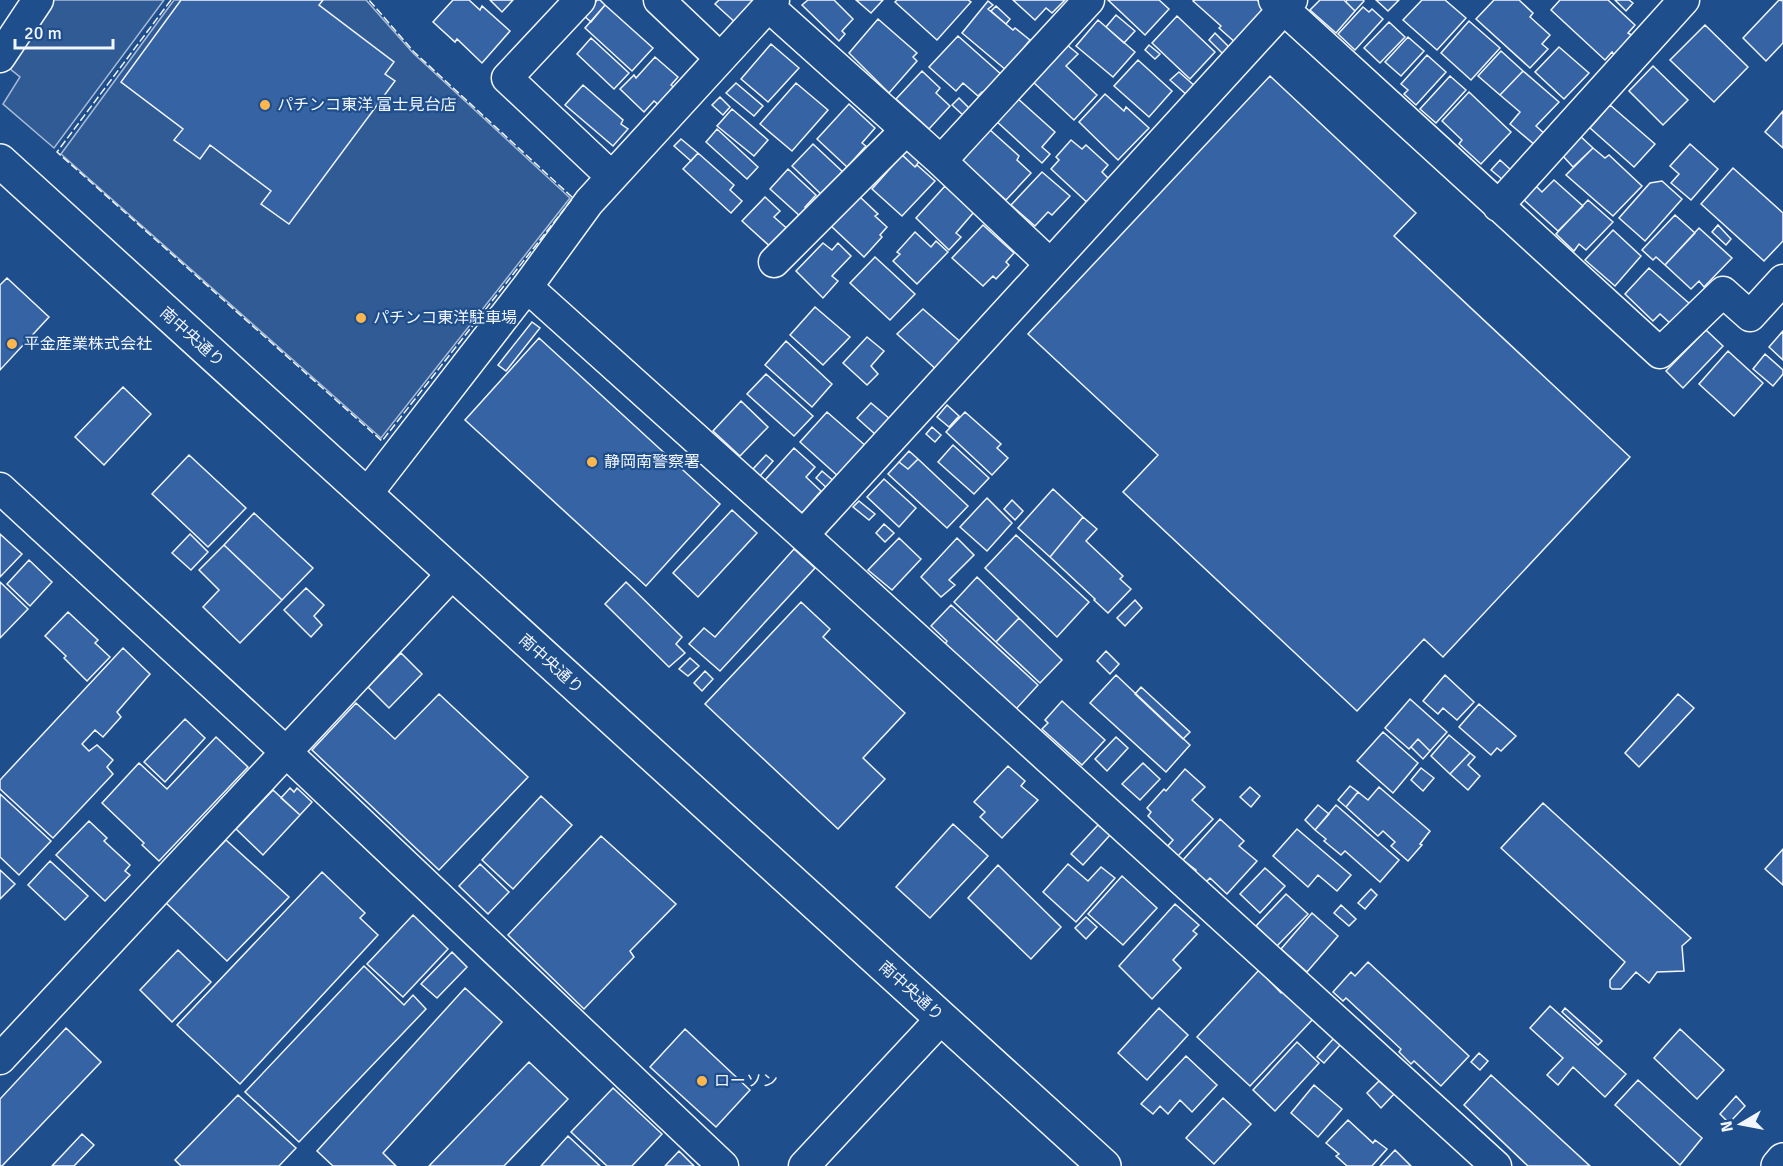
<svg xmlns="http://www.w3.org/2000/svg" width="1783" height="1166" font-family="Signika,'Noto Sans JP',sans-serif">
  <rect width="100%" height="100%" fill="#1f4e8c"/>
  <!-- built -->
  <path fill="#305b95" stroke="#a8bbd7" stroke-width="1.5" d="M53 0H164L54 148 3 104 20 77 9 68Z
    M174 0H366L413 53 570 198 381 438 61 154Z"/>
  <!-- building -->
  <path fill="#3563a3" stroke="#f2f6ff" stroke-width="1.5" d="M181 0H323L319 5 394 62 385 74 395 81 289 224 261 204 271 191 210 145 200 159 174 140 183 129 121 82Z
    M453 0H469L480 10 482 6 510 31 482 63 457 39 455 42 433 22Z
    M490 0H513L502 12Z
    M597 0H600L605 5 591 22 584 16Z
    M719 0H760L738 25 715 4Z
    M808 0H834L853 19 842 31 845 34 839 41 802 5Z
    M856 0H883L871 13Z
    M897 0H968L971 2 937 40 895 2Z
    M1013 0H1065L1052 13 1046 8 1035 20Z
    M1108 0H1159L1169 9 1145 35Z
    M1195 0H1257L1264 6 1265 13 1237 44 1219 28 1221 26 1193 1Z
    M1320 0H1344L1355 11 1336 33 1310 10Z
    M1347 0H1363L1364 1 1355 11 1346 2Z
    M1376 0H1399L1388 11Z
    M1422 0H1445L1466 18 1437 50 1403 20Z
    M1494 0H1519L1533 13 1530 17 1550 35 1542 44 1548 49 1530 68 1476 19Z
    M1560 0H1608L1635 25 1628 33 1633 36 1615 56 1612 52 1605 60 1551 10Z
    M1615 0H1629L1633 3 1626 11Z
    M1779 0 1783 1V43L1766 61 1743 38Z
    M988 1 993 5 988 9 1013 30 1015 28 1030 40 1006 70 962 33Z
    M605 5 653 48 632 71 585 28Z
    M996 6 1010 19 1006 24 991 11Z
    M1363 7 1369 12 1372 9 1383 19 1355 50 1338 34Z
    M1116 15 1135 31 1124 43 1106 27Z
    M1177 16 1215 52 1190 79 1152 43Z
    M878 19 917 53 913 57 917 61 889 93 849 53Z
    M1098 20 1135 52 1113 77 1076 46Z
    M1469 21 1500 48 1471 80 1441 53Z
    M1389 22 1405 37 1380 63 1364 48Z
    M1705 25 1748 67 1714 102 1670 60Z
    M1215 33 1229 47 1223 54 1209 40Z
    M958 36 1002 75 984 94 982 92 978 96 963 83 956 91 929 67Z
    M1408 37 1424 51 1401 76 1385 62Z
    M591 38 629 73 614 89 577 54Z
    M771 44 799 68 768 102 741 79Z
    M1066 44 1078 54 1066 66 1097 95 1074 120 1032 81Z
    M1149 45 1160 54 1155 59 1145 50Z
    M1559 47 1589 73 1564 99 1535 72Z
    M1501 51 1523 71 1500 95 1478 76Z
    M1427 55 1446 72 1416 105 1404 94 1408 90 1401 84Z
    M655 57 678 77 671 85 676 89 660 106 654 101 644 112 620 89 634 75 636 78Z
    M1138 60 1172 91 1149 117 1114 86Z
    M1653 66 1688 100 1663 125 1629 91Z
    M922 71 940 88 936 93 950 106 929 129 896 99Z
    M1523 71 1559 102 1536 126 1546 135 1536 146 1510 124 1520 112 1500 95Z
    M1179 72 1196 87 1188 96 1170 80Z
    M1270 76 1416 213 1394 236 1630 457 1443 657 1424 639 1357 711 1123 492 1158 455 1028 334Z
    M1450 76 1466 90 1436 123 1420 109Z
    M736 83 763 106 754 116 726 93Z
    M796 83 828 110 792 151 760 124Z
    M583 85 623 120 621 124 628 129 613 146 565 105Z
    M1469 92 1511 132 1481 164 1459 144 1462 140 1442 121Z
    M1105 94 1124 111 1126 107 1149 128 1118 160 1079 122Z
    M720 97 730 107 723 115 712 105Z
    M1016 97 1055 132 1042 147 1050 154 1042 163 995 120Z
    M959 98 971 110 964 116 952 105Z
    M849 104 875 128 862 143 866 146 847 167 817 139Z
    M1610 105 1655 144 1634 167 1590 128Z
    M732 109 768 140 754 156 717 126Z
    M1783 111V148L1765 132Z
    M717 129 758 167 747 179 706 142Z
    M989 129 1019 156 1017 160 1031 173 1006 200 960 159Z
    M1579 135 1593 148 1573 167 1562 155Z
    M681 139 698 153 691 161 674 146Z
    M1071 140 1082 149 1086 145 1108 165 1102 172 1113 183 1091 206 1051 169 1059 160 1056 157Z
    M904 143 921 159 915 167 898 151Z
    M813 144 844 173 823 196 792 166Z
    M1690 144 1718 169 1691 200 1671 183 1679 174 1670 166Z
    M1593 148 1605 158 1609 155 1642 186 1613 216 1566 175Z
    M698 153 734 185 730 190 742 201 731 213 683 169Z
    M902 155 915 167 917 165 935 181 902 216 872 189Z
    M1500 160 1511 170 1503 180 1491 170Z
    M1733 168 1783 213V241L1764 261 1701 204Z
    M788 169 816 195 805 207 808 209 801 217 770 189Z
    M1042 172 1070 196 1052 215 1048 212 1035 226 1011 205Z
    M1554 180 1583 206 1558 231 1524 200 1536 186 1542 192Z
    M1662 181 1682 199 1645 241 1619 218 1650 183Z
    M945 186 974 212 956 233 961 237 949 250 916 218Z
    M765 197 780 211 774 217 791 232 774 250 742 221Z
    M860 197 878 214 875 216 887 227 880 235 882 237 864 257 831 226Z
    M1588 200 1613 222 1586 250 1579 244 1574 251 1556 234Z
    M1675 215 1695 233 1665 265 1656 257 1653 260 1642 250Z
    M983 225 1014 253 1006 262 1009 265 996 279 993 276 983 286 952 258Z
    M1718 225 1731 239 1726 245 1712 232Z
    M1699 228 1732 258 1704 287 1699 281 1691 289 1665 265Z
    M1613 230 1641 256 1615 286 1585 260Z
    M915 232 931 247 936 241 948 252 917 284 893 261 900 254 897 252Z
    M823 243 832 250 838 243 851 256 832 276 838 281 823 298 796 271Z
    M875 257 915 294 890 320 850 283Z
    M1649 268 1690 304 1671 324 1660 314 1653 321 1625 294Z
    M7 278 49 317 0 370V285Z
    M815 307 850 337 823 365 790 335Z
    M923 309 964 345 938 371 897 334Z
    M532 322 540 328 506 371 498 365Z
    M1706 330 1723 346 1683 388 1666 371Z
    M1783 331V360L1769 347Z
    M867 337 884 351 871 366 878 374 867 385 843 363Z
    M539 338 720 504 646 586 465 420Z
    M786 341 832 384 812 407 765 365Z
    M1728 351 1763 383 1734 416 1699 384Z
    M1765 354 1783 370V374L1773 386 1753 369Z
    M766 374 813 416 794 436 747 394Z
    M123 387 151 414 104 465 75 437Z
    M741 401 768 427 740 456 713 431Z
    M871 403 890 419 876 435 857 418Z
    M947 405 959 416 949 427 937 417Z
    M827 412 867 447 839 477 800 442Z
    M965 412 1001 444 997 448 1008 458 992 475 946 432Z
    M932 427 941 435 935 442 926 434Z
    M953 445 989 478 974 494 938 462Z
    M794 448 815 467 806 477 821 491 802 513 765 480Z
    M909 451 918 459 908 469 899 462Z
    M189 455 246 508 208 547 152 494Z
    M766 455 773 461 760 476 753 469Z
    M918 459 968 506 947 528 888 474 899 462 908 469Z
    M822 471 836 483 830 491 816 478Z
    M884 479 916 508 899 527 867 497Z
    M1053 489 1083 517 1050 557 1018 528Z
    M987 498 1012 523 987 551 960 527Z
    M1012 500 1023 511 1015 520 1004 509Z
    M859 501 875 514 869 520 853 507Z
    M732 510 757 533 698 597 673 573Z
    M254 513 313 568 282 600 224 545Z
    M1083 517 1097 529 1086 541 1123 576 1120 579 1131 589 1108 613 1094 600 1095 599 1050 557Z
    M884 524 894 533 885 542 876 533Z
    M0 534 22 554 0 577Z
    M190 534 208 552 191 570 172 553Z
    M1016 535 1089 602 1057 637 985 568Z
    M899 538 921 559 892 590 868 570Z
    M957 538 974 555 949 580 955 585 941 597 921 577Z
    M224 545 282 600 240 643 203 607 219 590 199 570Z
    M794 549 815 568 720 671 689 644 704 628 715 637Z
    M29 560 52 582 30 606 7 584Z
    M977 577 1019 618 996 642 954 602Z
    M0 582 28 609 0 638Z
    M626 582 682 637 676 644 685 653 669 667 605 604Z
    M306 588 324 605 314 616 322 625 311 637 284 610Z
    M1135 600 1142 608 1125 626 1117 618Z
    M801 602 830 629 823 637 905 713 863 758 885 779 838 829 705 704Z
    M951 605 1038 685 1016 709 945 644 947 641 931 626Z
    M68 612 98 640 95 643 110 657 87 681 64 658 66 656 45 636Z
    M1019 618 1062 660 1040 683 996 642Z
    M123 648 150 674 117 712 121 717 103 737 95 730 82 744 89 751 97 745 113 760 107 767 113 774 53 838 0 789V780Z
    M1106 651 1119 664 1110 674 1097 661Z
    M401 653 422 674 389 708 368 687Z
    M690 658 699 666 688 676 679 669Z
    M705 671 713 679 702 691 694 683Z
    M1116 675 1190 745 1166 772 1090 703Z
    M1445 675 1474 702 1457 720 1443 708 1438 714 1423 701Z
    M1141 687 1190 732 1183 739 1135 694Z
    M439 694 528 777 439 870 312 750 356 703 395 739Z
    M1678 694 1694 708 1639 767 1625 753Z
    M1410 699 1447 732 1430 751 1418 739 1409 749 1385 728Z
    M1062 701 1105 740 1082 765 1042 729 1048 723 1045 720Z
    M1479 704 1516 736 1501 751 1497 748 1491 755 1459 727Z
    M185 719 205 738 165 782 144 762Z
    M1383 732 1418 763 1393 793 1357 761Z
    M1449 735 1470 753 1450 774 1431 756Z
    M216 737 248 767 159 861 142 845 144 843 102 803 139 763 167 789Z
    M1116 737 1128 748 1107 771 1095 759Z
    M1418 739 1430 751 1423 759 1411 747Z
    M1470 753 1475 757 1468 765 1480 776 1468 790 1450 774Z
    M1143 763 1160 779 1140 800 1122 784Z
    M1008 766 1025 781 1021 786 1038 800 1002 838 980 817 985 812 974 802Z
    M1421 768 1434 778 1423 791 1411 780Z
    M1185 769 1205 787 1192 800 1213 819 1177 857 1166 848 1173 840 1148 816 1151 812 1147 808 1164 789 1166 791Z
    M1350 786 1358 792 1346 807 1338 800Z
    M1250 787 1260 796 1251 807 1240 797Z
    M1379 787 1430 831 1420 844 1422 845 1408 861 1391 846 1395 842 1383 831 1378 836 1346 807 1358 792 1368 800Z
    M290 788 294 792 297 788 312 802 300 815 281 798Z
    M273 790 300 815 263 855 236 829Z
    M0 794 51 841 19 875 0 857Z
    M541 796 572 825 513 889 482 860Z
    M1543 803 1691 938 1682 946 1684 971 1657 972 1649 983 1636 972 1621 989H1612L1610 987V980L1625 962 1501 848Z
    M1318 805 1329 814 1315 830 1305 820Z
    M1336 805 1399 860 1380 882 1345 851 1341 855 1324 841 1326 839 1315 830Z
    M1220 819 1244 841 1239 846 1257 861 1227 894 1210 878 1205 883 1193 873 1196 870 1183 860Z
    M89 821 107 838 104 841 130 865 125 871 130 875 105 901 56 855Z
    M953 824 988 856 930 918 896 887Z
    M1098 825 1110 835 1083 865 1071 854Z
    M1297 829 1351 875 1337 891 1318 875 1308 887 1273 856Z
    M601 836 676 904 630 951 634 957 584 1009 508 935Z
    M226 840 289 897 227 961 165 902Z
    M1783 849V885L1765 869Z
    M50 861 88 896 65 920 28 885Z
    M480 864 509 892 488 914 459 886Z
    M1068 864 1088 881 1101 867 1115 878 1076 922 1043 892Z
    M998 865 1061 927 1031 959 968 898Z
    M1265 868 1285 886 1260 913 1240 894Z
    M0 870 15 884 0 899Z
    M322 872 365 913 360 918 378 935 240 1084 177 1025Z
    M1122 876 1157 908 1123 945 1088 914Z
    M1371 889 1377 895 1365 909 1358 903Z
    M1286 894 1308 914 1277 946 1256 926Z
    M1175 904 1199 925 1193 931 1197 934 1173 960 1181 968 1152 999 1119 966Z
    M1341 905 1356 919 1349 926 1334 913Z
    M1312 913 1338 936 1307 972 1281 949Z
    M413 915 448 949 403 997 367 964Z
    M1086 917 1097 927 1086 939 1075 928Z
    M178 950 211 982 172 1022 140 990Z
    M452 952 467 967 437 998 421 984Z
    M1368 962 1469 1056 1441 1086 1414 1061 1411 1064 1399 1052 1401 1049 1346 998 1343 1001 1333 992 1351 972 1355 976Z
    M364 966 404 1005 413 995 426 1009 299 1142 245 1092Z
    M1259 970 1281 993 1284 992 1313 1019 1250 1086 1197 1037Z
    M465 988 502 1022 383 1153 396 1166H333L317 1151Z
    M1550 1006 1626 1074 1605 1097 1573 1067 1558 1085 1547 1075 1563 1058 1530 1028Z
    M1159 1008 1188 1035 1147 1080 1118 1053Z
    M1565 1008 1602 1041 1598 1045 1562 1012Z
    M66 1028 101 1062 2 1166H0V1099Z
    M685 1029 750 1090 716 1127 650 1067Z
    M1680 1029 1724 1070 1697 1099 1654 1058Z
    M1334 1038 1341 1044 1324 1063 1317 1057Z
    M1297 1042 1319 1063 1275 1111 1253 1090Z
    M1479 1053 1488 1061 1480 1070 1471 1062Z
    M1186 1056 1217 1085 1192 1112 1180 1100 1168 1114 1160 1106 1153 1114 1141 1104Z
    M529 1062 568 1099 504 1166H429Z
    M1491 1075 1590 1166H1528L1464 1105Z
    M1638 1080 1702 1138 1680 1165 1615 1105Z
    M1379 1081 1394 1094 1381 1108 1367 1093Z
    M1314 1085 1342 1109 1318 1137 1291 1113Z
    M613 1088 662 1134 632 1166H607L571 1132Z
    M238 1095 296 1148 279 1166H181L175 1160Z
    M1736 1096 1745 1106 1729 1123 1720 1114Z
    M1223 1098 1251 1124 1214 1164 1186 1138Z
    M1348 1120 1373 1143 1375 1140 1387 1149 1372 1166H1347L1336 1156 1339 1154 1326 1143Z
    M82 1134 94 1145 74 1166H52Z
    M568 1136 600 1166H541Z
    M1395 1150 1411 1166H1380Z
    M679 1151 694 1166H665Z"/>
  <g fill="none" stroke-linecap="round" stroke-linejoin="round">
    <defs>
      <path id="minor" d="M580 0 507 78 612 177
        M659 0 720 58
        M1274 0 1660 353 1723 292 1750 316 1783 280
        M768 6 941 161 1050 264
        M0 57 38 0
        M941 161 1089 0
        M1498 206 1684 0
        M774 262 906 130
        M527 287 803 535 1496 1166
        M0 488 286 752 723 1166
        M366 495 527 287 589 202 774 0
        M803 535 1292 0
        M0 1059 452 574
        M804 1166 941 1019"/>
      <path id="tertiary" d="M0 161 1104 1166"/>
      <path id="secondary" d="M1778 1166 1783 1160"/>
    </defs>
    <!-- minor casing -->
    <use href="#minor" stroke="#f2f6ff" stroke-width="33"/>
    <!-- tertiary casing -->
    <use href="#tertiary" stroke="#f2f6ff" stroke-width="36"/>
    <!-- secondary casing -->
    <use href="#secondary" stroke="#f2f6ff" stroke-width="36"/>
    <!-- minor -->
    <use href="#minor" stroke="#1f4e8c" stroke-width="30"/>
    <!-- tertiary -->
    <use href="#tertiary" stroke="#1f4e8c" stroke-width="33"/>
    <!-- secondary -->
    <use href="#secondary" stroke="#1f4e8c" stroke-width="33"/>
    <!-- fence -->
    <path stroke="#f2f6ff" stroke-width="1.5" stroke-dasharray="8 3" stroke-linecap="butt" d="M171 0 57 152 382 441 573 198 414 52 369 0"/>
  </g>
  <!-- markers -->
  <g fill="#ffb74d" stroke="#1f4e8c" stroke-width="2">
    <circle cx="265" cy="105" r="6"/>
    <circle cx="361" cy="318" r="6"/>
    <circle cx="12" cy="344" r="6"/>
    <circle cx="592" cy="462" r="6"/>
    <circle cx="702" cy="1081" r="6"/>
  </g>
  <g text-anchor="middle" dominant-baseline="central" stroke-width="4.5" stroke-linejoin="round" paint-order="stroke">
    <!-- poi labels -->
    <g font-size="16" fill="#f2f6ff" stroke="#1f4e8c" text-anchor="start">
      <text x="277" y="105">パチンコ東洋 富士見台店</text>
      <text x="373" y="318">パチンコ東洋駐車場</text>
      <text x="24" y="344">平金産業株式会社</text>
      <text x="604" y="462">静岡南警察署</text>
      <text x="714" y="1081">ローソン</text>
    </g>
    <!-- street labels -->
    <g font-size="16" fill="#f2f6ff" stroke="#1f4e8c">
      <text transform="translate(192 337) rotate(42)">南中央通り</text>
      <text transform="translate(551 664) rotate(42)">南中央通り</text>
      <text transform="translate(911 991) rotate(42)">南中央通り</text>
    </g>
  </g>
  <!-- north arrow -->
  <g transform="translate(1741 1124) rotate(260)" stroke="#1f4e8c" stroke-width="4.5" paint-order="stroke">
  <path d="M0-4.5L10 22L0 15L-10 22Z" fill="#f2f6ff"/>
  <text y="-9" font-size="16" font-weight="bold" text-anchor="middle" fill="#f2f6ff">N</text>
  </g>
  <!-- scale -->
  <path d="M15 39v9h98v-9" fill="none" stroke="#f2f6ff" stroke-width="3"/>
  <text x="24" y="39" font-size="18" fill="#f2f6ff" stroke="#1f4e8c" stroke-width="4.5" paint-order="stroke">20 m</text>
</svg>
